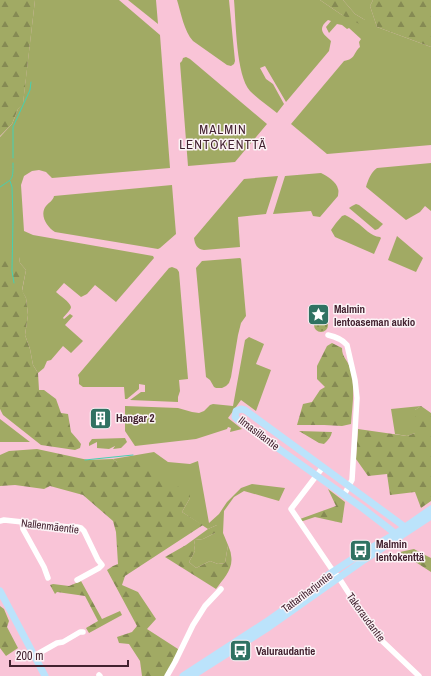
<svg xmlns="http://www.w3.org/2000/svg" width="431" height="676" font-family="'Archivo Narrow',sans-serif">
  <defs>
    <pattern id="forest-firs" width="22" height="20" patternUnits="userSpaceOnUse"><rect width="22" height="20" fill="#a1aa64"/><path d="M5 1l3.5 6h-7zM16 11l3.5 6h-7z" fill="#858a53"/></pattern>
    <pattern id="park-dots" width="8" height="8" patternUnits="userSpaceOnUse"><rect width="8" height="8" fill="#a1aa64"/><path d="M2 2h.1M6 6h.1" fill="none" stroke="#858a53" stroke-width="1.8" stroke-linecap="round"/></pattern>
  </defs>
  <rect width="100%" height="100%" fill="#f9c4d7"/>
  <!-- grass -->
  <path fill="#a1aa64" d="M35 0H119L160 35 170 168 52 178 46 172 39 170 32 171 24 176 21 185 24 231 33 235 153 256 154 258 116 302 95 285 87 294 81 297 64 283 56 292C59 295 70 302 71 307 71 310 65 315 63 318L64 319 70 314 73 316 65 325 83 341 71 353 63 346 51 360 47 361 44 368 38 373 33 365 30 349 25 335 28 315 26 298 22 291 26 270 20 263 19 257H0V137L12 124 18 109 23 103Z
    M128 0H156L158 24Z
    M177 0H229L235 61 234 64 231 66 227 65 193 41C184 31 181 13 177 0Z
    M234 0H320L342 15 365 20 355 14 343 0H373L370 6 377 27 431 47V145L327 154 291 124 344 61C356 59 353 53 360 47L359 42 361 39 349 28 347 29 342 25 337 24 329 33 326 27 331 21 328 20C317 29 323 34 331 41L329 51 286 102 265 66 260 68 266 79 273 84 284 104 277 113C268 106 258 99 250 91 236 75 236 22 234 0Z
    M186 57 190 59 267 124 235 162 188 166 180 63 182 61 183 58Z
    M431 163V211L425 206 420 212 406 220 366 187C368 180 371 172 377 168Z
    M321 173C327 176 337 182 338 189 339 191 338 194 338 196L320 217 313 216 311 211 273 214 285 176Z
    M278 176 266 214 238 217 240 247 204 250C197 249 195 245 194 238L244 179Z
    M172 185 176 234 160 248 158 249 55 232C47 227 39 215 46 206 49 202 53 201 54 196Z
    M356 204 359 205 383 224 378 229 375 230 349 208 352 206Z
    M345 215C349 217 353 219 356 222 364 227 371 237 380 237L381 238 374 254 335 237 331 230 336 223 342 216Z
    M397 236 423 258 416 272 388 260Z
    M240 258 241 259 246 316 241 323 238 335 231 377 229 383 226 386 222 388H216L214 387 210 380 206 377 196 268 202 261Z
    M172 267 177 269 179 272 188 379 179 380 180 391 178 397V402L130 400 141 392H145V385L139 384V389L127 399H125L124 387H83L79 384V378L78 375 169 268Z
    M249 337 264 344 256 364 271 370 256 411 241 400 228 418 242 429 230 432 231 428 228 427 227 429 196 439 135 446 125 431V406L178 408 192 412 199 413 204 411 210 405 213 404 233 406 245 340Z
    M421 406 415 410V433L407 436 395 434 391 409Z
    M0 419 30 442H0Z
    M125 438 127 442 121 448 113 449 115 446 109 449 97 448V442L89 446V443L92 439Z
    M154 452 168 462 190 464 198 461 209 523 219 514 227 502 241 488 252 484 285 488 279 501 244 491 234 497 224 511 223 533 228 545 225 563 218 564 210 561 196 568 189 562 195 551 194 545 195 540 203 539 215 533 217 525 208 529 182 512 190 498 117 462 113 459Z"/>
  <!-- forest -->
  <path fill="url(#forest-firs)" d="M0 0H35L23 104 18 109 12 124 0 136Z
    M320 0H343L355 14 365 20 367 28 342 15Z
    M373 0H431V47L377 27 370 6Z
    M0 257H19L20 263 26 270 22 290 26 298 28 315 25 335 30 349 33 365 38 373 39 390H44L56 399 61 413 68 414 71 432 78 440 81 444 80 448 75 450 41 445 3 415 0 409Z
    M332 343 342 348C342 358 348 360 350 368 356 385 352 407 351 424L342 426 324 425H297L303 404 312 402 320 390 325 387 317 379V366L327 346Z
    M421 406 431 413V501L421 508 415 492 390 495 387 474 368 476 356 459 358 429 407 436 415 433V410Z
    M299 431 332 432C331 437 328 440 324 444L319 443Z
    M37 449 88 460 113 459 117 462 134 459 190 494V498L182 512 203 525 125 576 122 585 138 592 156 619 147 629 178 649 177 656 165 676H142L140 661 129 644 119 643 117 637 132 632 137 626 107 570 113 566 118 564 116 532 113 521 83 495 50 486 44 489 15 485 0 486V455L9 451Z
    M328 489 345 502 342 523 315 517 300 522V519L336 506Z
    M217 525 223 533H215L203 539 195 540 194 545 195 551 189 562 196 568 210 561 218 564 225 563 228 545C229 548 231 552 231 555 234 569 223 579 216 589L165 557 186 545 208 529Z
    M414 549 423 554 431 558V572L400 552Z
    M81 581 102 619 120 611 122 615 89 633 86 628 98 621 85 596 57 592 55 594 50 585 53 584 69 586Z
    M0 606 4 609 9 621 7 627 18 648 6 656 0 648Z"/>
  <!-- park -->
  <path fill="url(#park-dots)" d="M314 325a7 7 0 1 1 14 0a7 7 0 1 1-14 0Z"/>
  <g fill="none" stroke-linecap="round" stroke-linejoin="round">
    <!-- stream -->
    <path stroke="#45d1b2" stroke-width="1" d="M13 158V127L30 90 31 82
      M10 181 12 187 13 219 12 271 14 283
      M0 187C13 178 13 181 13 163
      M85 460 133 455"/>
    <!-- minor -->
    <path stroke="#fff" stroke-width="5.5" d="M328 335C336 337 342 339 347 345L355 380 357 398 352 480 344 495
      M323 467 291 509 331 568 339 578 373 631 380 639 419 676
      M0 521 4 520 69 527H77L81 528 84 531 98 560 102 565 99 568 77 580
      M22 522 23 529 44 567 48 578
      M34 656 57 643 63 642 80 632H83
      M99 675 100 676
      M167 676 175 662 193 625 200 614 205 606 221 589"/>
    <!-- major -->
    <path stroke="#bbe3fb" stroke-width="7" d="M400 537 361 507 238 420 235 417 236 411 241 409 245 410 409 530
      M0 591 45 676
      M183 676 266 622 314 588 328 575 357 556 395 534 431 509
      M192 676 269 627 364 560 431 516"/>
  </g>
  <!-- icons -->
  <defs>
    <symbol id="sight-square" viewBox="-11 -11 22 22"><rect x="-9" y="-9" width="18" height="18" rx="4" fill="#307262" stroke="#fcf3f6"/><path d="M0-6L1.8-2.2L6-1.7L2.9 1.2L3.7 5.4L0 3.3L-3.7 5.4L-2.9 1.2L-6-1.7L-1.8-2.2Z" fill="#fff"/></symbol>
    <symbol id="building-square" viewBox="-11 -11 22 22"><rect x="-9" y="-9" width="18" height="18" rx="4" fill="#307262" stroke="#fcf3f6"/><path d="M-4-6H4V6H1V3H-1V6H-4ZM-2.5-4.3h1.7v1.8h-1.7ZM.8-4.3h1.7v1.8H.8ZM-2.5-1h1.7V.8h-1.7ZM.8-1h1.7V.8H.8Z" fill="#fff"/></symbol>
    <symbol id="bus-square" viewBox="-11 -11 22 22"><rect x="-9" y="-9" width="18" height="18" rx="4" fill="#307262" stroke="#fcf3f6"/><path d="M-5-6H5V4H4V6H2V4H-2V6H-4V4H-5ZM-3.5-4V0h7V-4ZM-3.5 1.2v1.5H-2V1.2ZM2 1.2v1.5H3.5V1.2Z" fill="#fff"/></symbol>
  </defs>
  <g fill-rule="evenodd">
    <use href="#sight-square" x="306" y="302" width="25" height="25"/>
    <use href="#building-square" x="88" y="406" width="25" height="25"/>
    <use href="#bus-square" x="348" y="538" width="25" height="25"/>
    <use href="#bus-square" x="228" y="638" width="25" height="25"/>
  </g>
  <g text-anchor="middle" dominant-baseline="central" stroke-width="3" stroke-linejoin="round" paint-order="stroke">
    <!-- poi labels -->
    <g font-size="11" font-weight="bold" fill="#42212f" stroke="#fcf3f6" text-anchor="start">
      <text x="334" y="309">Malmin<tspan x="334" dy="13">lentoaseman aukio</tspan></text>
      <text x="116" y="418">Hangar 2</text>
      <text x="376" y="544">Malmin<tspan x="376" dy="13">lentokenttä</tspan></text>
      <text x="256" y="651">Valuraudantie</text>
    </g>
    <!-- street labels -->
    <g font-size="11" fill="#42212f" stroke="#fcf3f6">
      <text transform="translate(259 433) rotate(37)">Ilmasillantie</text>
      <text transform="translate(50 526) rotate(7)">Nallenmäentie</text>
      <text transform="translate(307 592) rotate(-37)">Tattariharjuntie</text>
      <text transform="translate(366 617) rotate(54)">Takoraudantie</text>
    </g>
    <!-- quarter labels -->
    <g font-size="13" letter-spacing="1" fill="#42212f" stroke="#fcf3f6">
      <text x="223" y="129">MALMIN<tspan x="223" dy="15">LENTOKENTTÄ</tspan></text>
    </g>
  </g>
  <!-- scale -->
  <path d="M10 660v6h118v-6" fill="none" stroke="#42212f" stroke-width="2"/>
  <text x="16" y="660" font-size="12" fill="#42212f" stroke="#fcf3f6" stroke-width="3" paint-order="stroke">200 m</text>
</svg>
